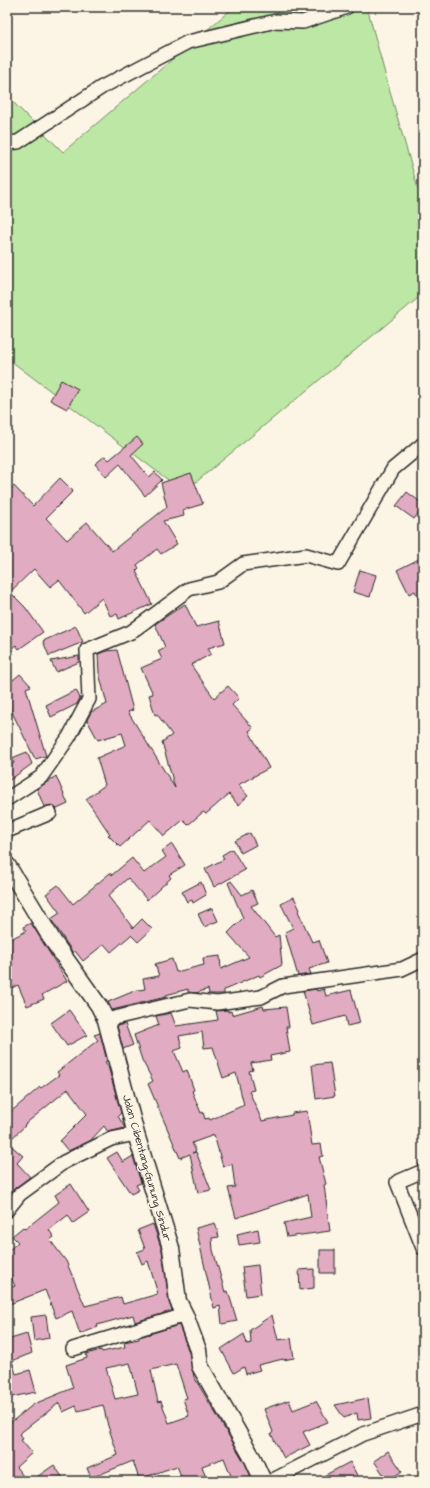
<svg xmlns="http://www.w3.org/2000/svg" width="430" height="1488" font-family="'Architects Daughter',sans-serif">
  <rect width="100%" height="100%" fill="#fcf5e5"/>
  <filter id="ink" filterUnits="userSpaceOnUse"><feTurbulence type="fractalNoise" baseFrequency=".025" numOctaves="2"/><feDisplacementMap in="SourceGraphic" scale="8" xChannelSelector="R" yChannelSelector="G"/><feConvolveMatrix kernelMatrix="1 2 1 2 8 2 1 2 1" color-interpolation-filters="sRGB"/></filter>
  <g filter="url(#ink)">
    <!-- green -->
    <path fill="#bde7a4" stroke="#748968" d="M234 7H367L388 85 423 206V294L184 492 7 358V96L63 152Z"/>
    <!-- building -->
    <path fill="#e1abc2" stroke="#2b2b2b" fill-rule="evenodd" d="M61 380 78 389 67 409 50 400Z
      M137 437 143 444 131 455 149 477 155 472 162 480 145 496 120 464 106 477 95 464 105 456 109 460Z
      M191 473 203 504 183 510 184 516 163 521 177 544 161 554 157 549 137 565 139 568 136 571 152 604 119 619 117 614 110 616 102 598 84 613 59 580 50 587 34 569 10 592 25 607 43 632 19 649 16 645 7 652V493L14 486 33 506 60 478 73 491 46 518 67 540 87 522 112 551 167 507 161 483Z
      M407 492 423 504V507L414 519 396 506Z
      M423 557V607L415 591 409 594 397 570Z
      M360 570 376 575 370 597 353 592Z
      M185 604 196 627 219 621 225 643 208 648 211 654 191 665 214 698 228 686 239 698 232 705 253 728 249 731 269 768 238 785 248 796 238 805 229 794 206 814 203 812 188 825 183 820 164 836 150 820 120 847 108 835 110 834 86 799 105 785 97 758 126 745 122 733 98 740 87 720 91 712 107 704 99 673 98 654 106 651 117 650 133 710 128 712 175 788 162 742 172 735 157 714 155 715 149 695 153 694 141 668 162 659 158 651 165 647 155 624Z
      M76 626 83 642 49 656 43 641Z
      M79 656V662L56 672 51 661Z
      M20 674 31 686 26 688 46 756 35 759 7 702V685Z
      M76 690 80 698 77 704 51 717 46 705Z
      M27 752 32 764 7 782V768L14 763 12 758Z
      M56 776 68 804 57 809 51 805 44 807 37 789Z
      M250 833 256 845 241 853 235 841Z
      M172 844 185 865 169 875 171 878 147 900 128 878 108 896 133 928 142 919 152 929 138 942 131 935 111 952 104 944 83 961 75 951 73 953 51 919 60 913 46 894 58 885 73 904 110 873 112 875 132 858 144 873 166 857 162 851Z
      M232 849 245 870 214 887 205 869 224 859 222 855Z
      M231 881 242 895 252 890 258 903 251 906 275 937 279 935 282 965 260 977 259 975 224 990V994H209L208 989 196 993 188 992V989L166 995V997L112 1010 108 1002 132 992 131 991 145 989 143 979 159 976 155 964 172 959 176 972 204 965 203 958 220 956 221 969 249 957 228 933 243 918 228 883Z
      M201 882 206 895 193 903 192 900 187 902 182 892Z
      M294 897 300 910 298 911 312 942 319 940 327 963 309 969 311 974 298 976 285 932 293 928 281 904Z
      M212 908 218 921 204 927 198 914Z
      M31 923 67 981 42 995 44 999 27 1006 18 985 7 990V956L12 953 7 941 26 931 23 927Z
      M316 989 317 991 324 989 326 996 351 990 360 1023 347 1026 345 1016 313 1025 303 991Z
      M263 1006 264 1009 286 1007 289 1027H286L290 1052 270 1056 271 1060 251 1063 253 1070 249 1071 254 1090 249 1091 262 1121 292 1115V1113L307 1111 312 1145 321 1144 323 1156 319 1157 326 1184 324 1185 330 1231 287 1237 284 1223 311 1217 308 1194 236 1218 228 1188 235 1187 232 1164 223 1167 214 1135 192 1143 196 1151 192 1153 196 1152 211 1190 198 1193 190 1154 180 1158 148 1084 153 1081 142 1060 134 1035 159 1025 156 1016 171 1013 176 1026 218 1020 216 1011 228 1010V1012L231 1011 232 1015ZM202 1032 204 1048 213 1047 223 1078 236 1073 244 1105 210 1120 209 1118 205 1119 203 1112 201 1113 192 1091 194 1090 187 1070 183 1072 174 1051 182 1048 179 1036Z
      M69 1010 87 1035 67 1046 51 1023Z
      M125 1024 133 1045 123 1049 117 1026Z
      M100 1033 107 1061 105 1062 108 1066 121 1113 118 1116 125 1128 108 1132 104 1126 90 1141 68 1151 60 1141 87 1114 68 1089 24 1125 25 1126 12 1138 7 1132V1115L40 1087 41 1088 59 1075 57 1072 98 1040 94 1035Z
      M330 1063 335 1096 316 1099 312 1065Z
      M7 1142 23 1156 17 1163 30 1177 15 1188 7 1197Z
      M117 1152 123 1162 133 1156 141 1183 136 1185 139 1190 131 1194 107 1158Z
      M71 1184 89 1212 73 1223 68 1215 49 1230 54 1237 50 1240 66 1261 85 1306 121 1297 123 1304 158 1294 148 1261 142 1264 137 1252 145 1249 138 1230 153 1224 162 1250 169 1302 172 1311 135 1322 133 1315 97 1325 98 1327 80 1334 72 1311 56 1318 45 1290 7 1305V1289L15 1286 7 1270V1252L18 1242 12 1236 23 1227 25 1229 59 1202 55 1195Z
      M215 1223 219 1237 212 1238 213 1250 225 1292 228 1291 237 1321 222 1324 220 1306 214 1308 196 1228Z
      M258 1229 260 1242 239 1245 237 1234Z
      M320 1250H335V1273H320Z
      M258 1265 261 1294 246 1296 242 1267Z
      M314 1269V1288L300 1290 299 1270Z
      M46 1315 49 1338 34 1341 31 1317Z
      M272 1315 278 1340 291 1338 294 1358 283 1360V1359L258 1365 260 1370 246 1374 244 1367 234 1373 221 1349 244 1334 247 1344 251 1343 250 1330Z
      M179 1325 189 1352 194 1377 245 1463 253 1481H233L224 1458 202 1466 206 1478 198 1481H183L177 1466 139 1479 133 1461 91 1478 87 1468 118 1455 108 1426 103 1405 78 1411 76 1406 63 1412 59 1403 19 1434 23 1439 21 1440 32 1453 16 1467 27 1481H7V1419L10 1423 34 1404 73 1388 66 1365 87 1358 86 1354 101 1350 102 1352 125 1347 124 1342 139 1339V1337ZM130 1363 138 1394 115 1399 106 1368ZM176 1364 187 1398 183 1399 189 1416 169 1423 161 1401 158 1402 151 1370Z
      M27 1334 32 1353 12 1361 16 1374 30 1370 36 1392 7 1398V1340Z
      M368 1398 371 1418 358 1420 357 1413 344 1418 335 1405Z
      M289 1400 293 1410 316 1401 328 1422 303 1432 310 1445 284 1458 271 1434 273 1432 264 1409Z
      M388 1451 402 1471 388 1481 374 1461Z
      M350 1462 360 1481H314Z
      M54 1465 65 1481H31Z"/>
    <g fill="none" stroke-linecap="round" stroke-linejoin="round">
      <defs>
        <path id="minor" d="M7 143 18 142 102 87 188 42 276 21 303 22 347 7
          M7 799 41 777 69 737 89 699 87 650 131 632 189 589 218 582 243 564 306 555 338 564 393 469 423 444
          M7 831 50 813
          M106 1020 190 1000 217 1003 261 997 283 986 402 969 423 959
          M423 1171 397 1182 423 1248
          M7 1210 20 1194 64 1162 111 1139 136 1134
          M73 1349 185 1315
          M271 1481 363 1434 423 1414"/>
        <path id="tertiary" d="M7 865 53 941 99 1006 106 1020 136 1134 171 1248 178 1301 185 1315 198 1350 200 1366 253 1459 263 1481"/>
      </defs>
      <!-- minor casing -->
      <use href="#minor" stroke="#2b2b2b" stroke-width="16"/>
      <!-- tertiary casing -->
      <use href="#tertiary" stroke="#2b2b2b" stroke-width="19"/>
      <!-- minor -->
      <use href="#minor" stroke="#fcf5e5" stroke-width="13"/>
      <!-- tertiary -->
      <use href="#tertiary" stroke="#fcf5e5" stroke-width="16"/>
    </g>
  </g>
  <g text-anchor="middle" dominant-baseline="central" stroke-width="3" stroke-linejoin="round" paint-order="stroke">
    <!-- street labels -->
    <g font-size="11" fill="#2b2b2b" stroke="#fcf5e5">
      <text transform="translate(147 1168) rotate(74)">Jalan Cibentang–Gunung Sindur</text>
    </g>
  </g>
  <!-- margin -->
  <rect width="430" height="1488" fill="none" stroke="#fcf5e5" stroke-width="24"/>
  <rect x="12" y="12" width="406" height="1464" fill="none" stroke="#2b2b2b" stroke-width="1.5" filter="url(#ink)"/>
</svg>
